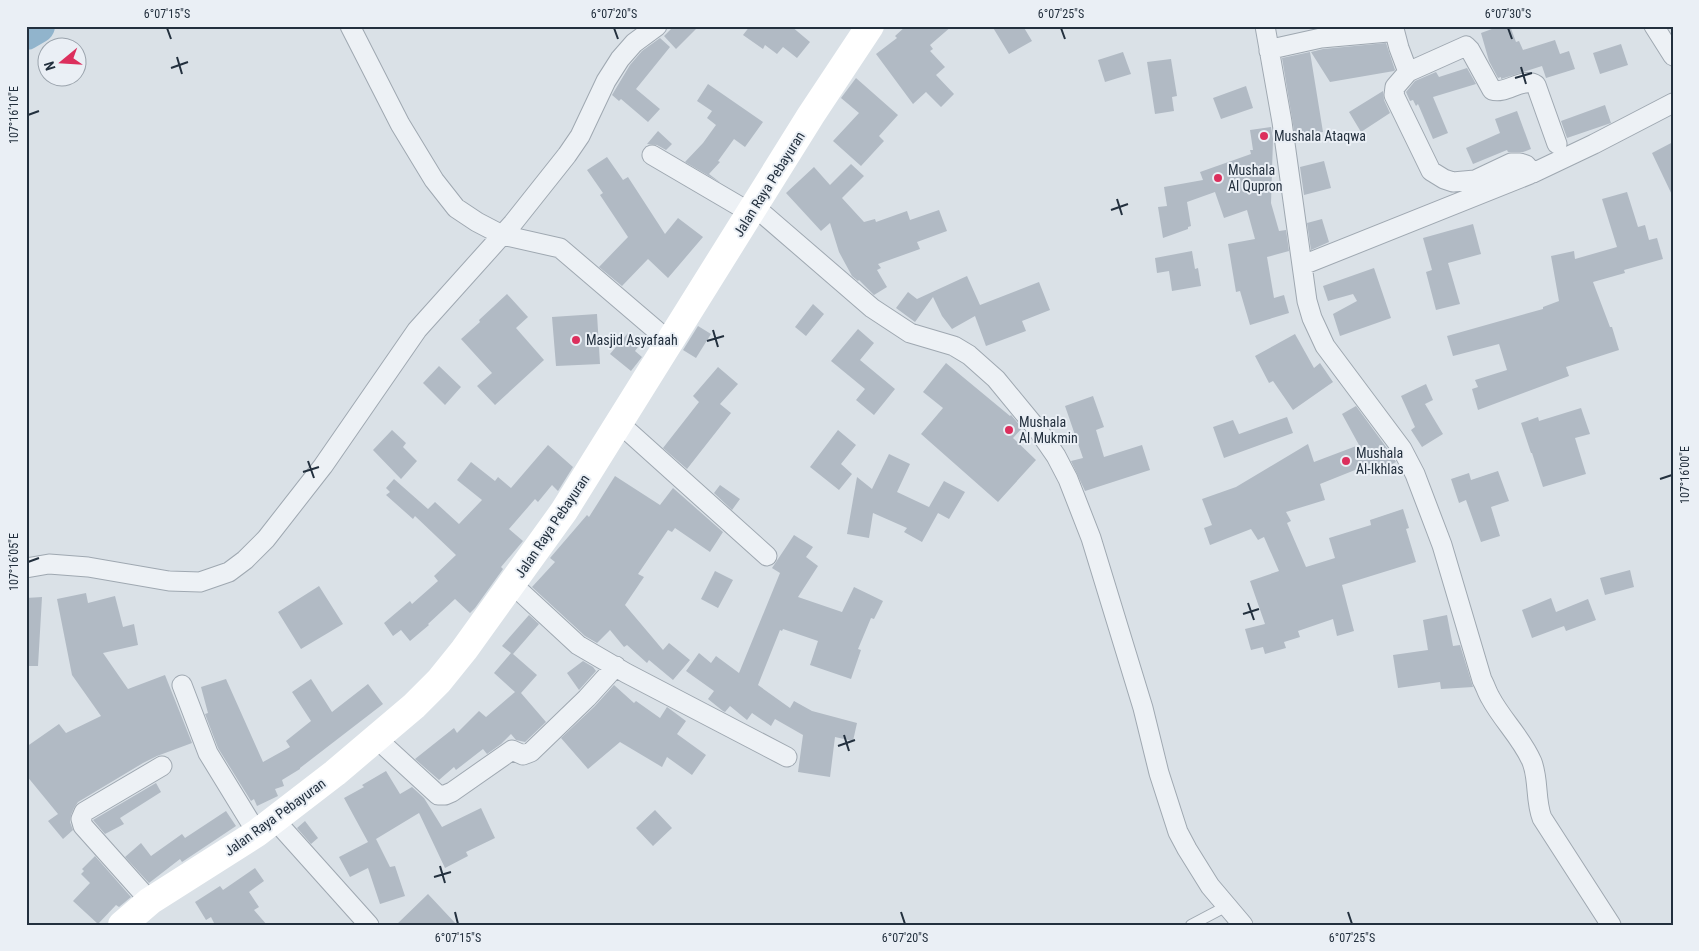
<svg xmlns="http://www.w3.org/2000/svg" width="1699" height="951" font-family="'Roboto Condensed',sans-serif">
  <rect width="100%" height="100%" fill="#dae1e7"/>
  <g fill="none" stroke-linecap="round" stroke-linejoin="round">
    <!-- river -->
    <path stroke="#91b4cc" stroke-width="34" d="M26 33 38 26"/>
  </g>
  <!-- building -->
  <path fill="#b1bac4" d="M674 26H699L676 49 664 36Z
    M750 26H791L810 42 797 58 783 47 777 54 765 45 763 49 743 35Z
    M906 26H952L930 45 933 49 930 51 945 67 936 75 954 94 941 107 926 92 913 104 876 54 897 38 895 36Z
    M992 26H1023L1032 41 1009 54Z
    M1500 26H1510L1516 42 1519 41 1523 50 1555 40 1560 54 1569 51 1575 69 1546 78 1542 66 1501 79V77L1498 78 1489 61 1481 33Z
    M660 38 670 47 636 89 660 109 648 122 621 99 619 101 612 95 630 65 642 51Z
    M1386 43 1395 70 1394 71 1330 82 1311 52 1323 49Z
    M1621 44 1628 65 1600 74 1593 53Z
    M1123 52 1131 74 1105 82 1098 60Z
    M1310 52 1323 132 1295 136 1282 58Z
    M1171 59 1177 96 1172 97 1174 111 1155 114 1147 62Z
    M1467 68 1476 84 1433 97 1448 133 1433 139 1418 104 1416 106 1413 100 1410 101 1406 92 1415 81 1436 72 1439 77Z
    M856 78 898 115 879 136 884 141 861 166 833 141 859 113 841 98Z
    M708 84 763 122 745 147 734 139 718 161 720 162 709 174 721 183 685 162 703 143 716 125 707 118 712 111 697 101Z
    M1246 86 1253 108 1221 119 1213 98Z
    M1383 91 1384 100 1390 113 1361 132 1349 112Z
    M1605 105 1611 123 1567 138 1561 121Z
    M1517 111 1531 149 1523 152H1508L1507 150 1473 164 1466 148 1500 133 1495 119Z
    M1271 127 1273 139 1271 203 1279 231 1286 230 1289 251 1267 257 1274 298 1284 295 1289 313 1250 325 1240 291 1236 292 1228 244 1255 239 1247 210 1224 218 1215 192 1187 202 1191 226 1188 227V229L1163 238 1158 207 1167 206 1164 187 1203 180 1200 172 1251 154 1250 150H1253L1250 130Z
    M658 131 672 144 666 150 657 145 647 144Z
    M1673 142V197L1652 153Z
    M607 157 623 180 628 177 665 234 678 218 703 237 668 278 648 259 622 286 599 267 628 237 600 195 603 193 587 170Z
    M1324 161 1331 188 1304 195 1300 167Z
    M851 164 864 176 842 198 864 222 875 219 876 222 907 211 910 220 939 210 947 231 917 242 920 249 878 264 881 268 877 270 887 287 874 295 859 280 858 281 852 276 839 252 830 223 821 231 786 193 814 167 830 185Z
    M1627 192 1638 227 1645 225 1649 240 1657 238 1663 259 1624 270 1625 273 1593 282 1610 327H1612L1619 350 1566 367 1569 376 1478 410 1472 389 1478 387 1475 380 1507 370 1499 344 1453 356 1447 336 1543 309V307L1559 301 1551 256 1574 251 1575 259 1617 247 1602 199Z
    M1322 219 1329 242 1311 250 1307 223Z
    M1473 224 1481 254 1448 263 1460 304 1436 310 1426 272 1432 270 1423 238Z
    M1192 251 1195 269 1198 268 1201 286 1172 291 1169 271 1157 273 1155 258Z
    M1374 268 1391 318 1340 336 1333 314 1357 301 1353 294 1328 301 1323 286Z
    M967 276 980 305 1039 282 1050 310 1022 321 1026 331 986 346 975 316 952 329 942 316 933 297 915 322 896 308 908 292 917 299Z
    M507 294 528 317 516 328 544 360 495 405 477 386 492 373 461 339 480 322 479 320Z
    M813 304 824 314 806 336 795 327Z
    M597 314 600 364 556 366 552 317Z
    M698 326 711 334 696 358 683 350Z
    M858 329 874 343 860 360 895 389 874 415 856 400 865 389 831 361Z
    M628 333 641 343 635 351 642 357 631 371 610 354Z
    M1295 334 1314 368 1320 363 1333 382 1293 410 1273 381 1269 383 1255 356Z
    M946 363 1010 416 1011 415 1022 428 1013 438 1036 460 998 502 921 434 943 408 923 392Z
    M439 366 461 387 445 405 423 383Z
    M718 367 738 384 720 404 731 413 687 469 663 448 699 402 693 396Z
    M1426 384 1433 400 1425 404 1443 434 1422 447 1411 430 1415 427 1401 396Z
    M1093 396 1104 427 1096 430 1104 457 1142 445 1150 470 1085 491 1071 461 1083 458 1065 406Z
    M1356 406 1392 455 1396 462 1374 473 1370 464 1320 484 1325 500 1286 512 1291 521 1287 523 1306 567 1335 558 1329 538 1371 525 1370 520 1403 509 1409 528 1406 529 1416 562 1342 585 1354 631 1337 636 1333 619 1298 631 1300 637 1284 642 1286 648 1265 654 1263 647 1251 650 1245 629 1265 624 1250 581 1279 571 1264 537 1258 540 1251 529 1210 545 1204 528 1212 525 1202 499 1236 487 1308 444 1314 462 1359 445 1342 414Z
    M1581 408 1590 434 1575 438 1586 474 1543 487 1532 453H1531L1521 423 1538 417 1539 421Z
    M1287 417 1293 433 1224 458 1213 427 1233 420 1239 434Z
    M392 430 406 443 403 447 417 461 401 479 373 450Z
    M838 430 856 445 841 464 852 474 839 490 810 467Z
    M548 445 573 467 558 491 552 485 538 502 535 499 509 529 523 541 501 567 503 569 475 608 470 613 455 599 428 624 429 625 410 641 401 630 393 636 384 623 410 601 412 604 438 581 434 576 456 555 415 516 413 519 386 495 390 492 386 488 394 479 428 509 435 502 459 524 482 500 457 480 471 462 495 481 498 477 511 488Z
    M889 454 910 464 897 492 929 507 944 481 965 492 949 519 938 513 922 542 904 532 907 528 873 513 869 538 847 534 857 477 872 489Z
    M1498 471 1509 501 1491 507 1500 536 1481 542 1466 500 1459 503 1451 479 1469 473 1471 480Z
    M615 476 660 505 673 488 723 532 710 552 675 528 672 532 668 530 638 574 644 577 625 605 663 650 669 643 690 660 673 680 649 660 647 663 627 645 624 647 610 630 597 643 585 636 532 587 555 562 550 558 587 515 589 517Z
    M720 485 740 499 732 510 714 493Z
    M794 535 813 547 806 557 818 566 798 597 842 612 854 587 883 601 874 619 871 618 858 649 861 650 851 679 810 665 818 641 783 629 782 631 780 630 758 685 790 708 794 701 812 711 857 723 853 741 835 737 830 777 798 772 803 735 775 719 771 726 752 713 747 720 730 706 725 712 723 711 708 699 714 691 686 671 699 653 711 663 716 656 739 673 780 573 772 568Z
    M1630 570 1634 587 1605 595 1600 578Z
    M715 571 733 580 718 608 701 599Z
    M319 586 343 624 301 649 278 612Z
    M86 593 88 603 115 596 123 627 134 624 138 645 103 653 128 689 165 675 192 743 157 756 143 763 78 802 74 808 71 815 70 822 73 830 63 839 48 821 58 814 26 775V747L59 724 66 733 101 716 72 675 57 599Z
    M42 597 38 666H26V598Z
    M1551 598 1556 612 1588 599 1596 620 1566 631 1564 626 1532 638 1522 610Z
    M529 615 539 624 513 654 537 675 521 693 546 722 525 742 516 740 511 734 501 744 487 754 483 749 456 770 454 767 439 780 415 759 454 728 457 733 479 711 486 717 515 692 494 673 511 653 502 646Z
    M1447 615 1453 646 1460 645 1473 687 1441 689 1440 682 1398 688 1393 655 1428 650 1423 620Z
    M583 661 593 667 596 671 579 690 567 673Z
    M226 679 263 762 290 747 286 741 311 721 292 692 311 679 332 712 368 684 383 704 300 768V769L282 780 284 786 275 789 278 796 257 806 254 799 251 801 218 748 205 714 208 713 201 687Z
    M614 685 634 703 636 701 660 718 667 707 686 721 677 734 706 755 692 775 667 757 662 767 620 742 588 769 561 738 595 706Z
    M386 771 400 794 412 787 424 798 442 827 481 808 495 838 466 852 468 856 445 868 419 813 376 839 390 867 395 866 405 896 380 904 368 868 350 877 339 857 368 842 344 798 364 787 362 785Z
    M156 783 161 792 120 818 124 824 105 834 93 820Z
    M655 810 672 828 653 846 636 828Z
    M226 811 236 826 182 862 180 859 149 883 125 857 141 843 151 856 182 834 185 838Z
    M305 821 318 838 311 844 297 828Z
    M95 856 131 897 119 907 116 905 98 924 73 901 90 883 81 874 84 871 82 869Z
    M255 868 264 881 249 892 259 907 254 910 267 925H215L211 917 206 920 195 902 220 886 223 890Z
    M428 894 457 925H396Z"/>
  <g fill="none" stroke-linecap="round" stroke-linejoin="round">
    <defs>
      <path id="service" d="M1191 925 1227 906"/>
      <path id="minor" d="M350 26 400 124 434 180 456 208 477 222 502 235 560 248 670 342
        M1265 26 1282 122 1307 301 1312 318 1325 346 1402 449 1415 474 1442 545 1482 680C1485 685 1487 692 1490 697 1502 720 1522 738 1532 762 1539 780 1535 800 1542 818L1611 925
        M1654 26 1673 56
        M1394 29 1399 48 1408 72 1395 87 1394 95 1431 171 1444 179 1453 182 1475 180 1511 163H1520L1526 165 1533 173
        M1269 51 1276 48 1321 38 1388 32 1394 29V26
        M1408 72 1466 46 1470 50 1492 90C1506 95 1523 76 1536 85L1557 144
        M652 155 751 213
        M755 207 872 308 910 333 954 346 969 355 996 379 1038 430 1056 456 1068 479 1091 538 1143 708 1159 773 1178 832 1187 849 1210 886 1243 925
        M1303 265 1533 173 1594 144 1673 103
        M619 423 767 556
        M26 568 49 564 88 567 169 581 200 582 229 572 245 560 266 539 323 466 417 330 513 223 567 155 580 136 606 81 620 59 634 43 657 26
        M512 584 578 645 626 673 787 757
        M182 685 208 753 257 833
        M377 739 438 795H445L452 792 512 750 523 755 531 752 587 698 616 666
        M274 819 369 925
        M150 901 83 826 81 819 84 812 162 766"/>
    </defs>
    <!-- service casing -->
    <use href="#service" stroke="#9fa8b1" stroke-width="12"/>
    <!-- minor casing -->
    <use href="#minor" stroke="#9fa8b1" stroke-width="21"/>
    <!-- service -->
    <use href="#service" stroke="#edf1f5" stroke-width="10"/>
    <!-- minor -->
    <use href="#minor" stroke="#edf1f5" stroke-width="19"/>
    <!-- secondary -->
    <path stroke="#fff" stroke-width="28" d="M122 925 150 901 257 833 335 773 414 706 439 681 464 650 564 511 811 115 870 26"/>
  </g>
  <!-- ticks -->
  <path fill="none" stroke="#23303e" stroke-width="2" d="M167 28 171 39M614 28 618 39M1061 28 1065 39M1508 28 1512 39M177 57 182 74M1521 67 1526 84M171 68 188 62M1515 78 1532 73M28 115 39 111M1117 199 1122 215M1111 210 1128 204M713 330 718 347M707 341 724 336M308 461 314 478M303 472 319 467M1660 479 1672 475M28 562 39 558M1248 603 1254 620M1243 614 1259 609M844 735 849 751M838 746 855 740M440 866 445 883M434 877 451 872M455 912 458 924M901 912 905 924M1348 912 1352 924"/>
  <!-- markers -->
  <g fill="#dc2f5d" stroke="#eaeff5" stroke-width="2">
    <circle cx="1264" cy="136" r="5"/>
    <circle cx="1218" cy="178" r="5"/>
    <circle cx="576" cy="340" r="5"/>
    <circle cx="1009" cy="430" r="5"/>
    <circle cx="1346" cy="461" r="5"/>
  </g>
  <g text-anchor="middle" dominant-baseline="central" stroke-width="4" stroke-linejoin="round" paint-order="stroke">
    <!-- poi labels -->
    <g font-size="14" fill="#23303e" stroke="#eaeff5" text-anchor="start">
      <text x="1274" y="136">Mushala Ataqwa</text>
      <text x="1228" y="170">Mushala<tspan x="1228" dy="16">Al Qupron</tspan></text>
      <text x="586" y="340">Masjid Asyafaah</text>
      <text x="1019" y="422">Mushala<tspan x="1019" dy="16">Al Mukmin</tspan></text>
      <text x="1356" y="453">Mushala<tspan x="1356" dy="16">Al-Ikhlas</tspan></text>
    </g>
    <!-- street labels -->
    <g font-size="14" fill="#23303e" stroke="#eaeff5">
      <text transform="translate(769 184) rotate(-58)">Jalan Raya Pebayuran</text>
      <text transform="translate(552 526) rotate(-56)">Jalan Raya Pebayuran</text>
      <text transform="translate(275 817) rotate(-36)">Jalan Raya Pebayuran</text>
    </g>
  </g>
  <!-- border -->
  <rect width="1699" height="951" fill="none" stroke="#eaeff5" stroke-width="55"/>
  <!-- north arrow -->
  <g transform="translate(62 62) rotate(252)"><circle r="24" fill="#eaeff5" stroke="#9aa3ac"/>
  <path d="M0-4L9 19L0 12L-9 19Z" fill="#dc2f5d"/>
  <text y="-8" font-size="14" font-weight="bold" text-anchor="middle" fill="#23303e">N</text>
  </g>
  <rect x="28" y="28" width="1644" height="896" fill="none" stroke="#23303e" stroke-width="2"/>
  <g font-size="12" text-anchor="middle" fill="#23303e">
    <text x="167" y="18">6°07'15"S</text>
    <text x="614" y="18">6°07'20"S</text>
    <text x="1061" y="18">6°07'25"S</text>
    <text x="1508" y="18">6°07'30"S</text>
    <text transform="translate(14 115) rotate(-90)" y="4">107°16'10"E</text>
    <text transform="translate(1685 475) rotate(-90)" y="4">107°16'00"E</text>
    <text transform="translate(14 562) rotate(-90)" y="4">107°16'05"E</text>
    <text x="458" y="942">6°07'15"S</text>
    <text x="905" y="942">6°07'20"S</text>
    <text x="1352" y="942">6°07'25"S</text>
  </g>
</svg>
